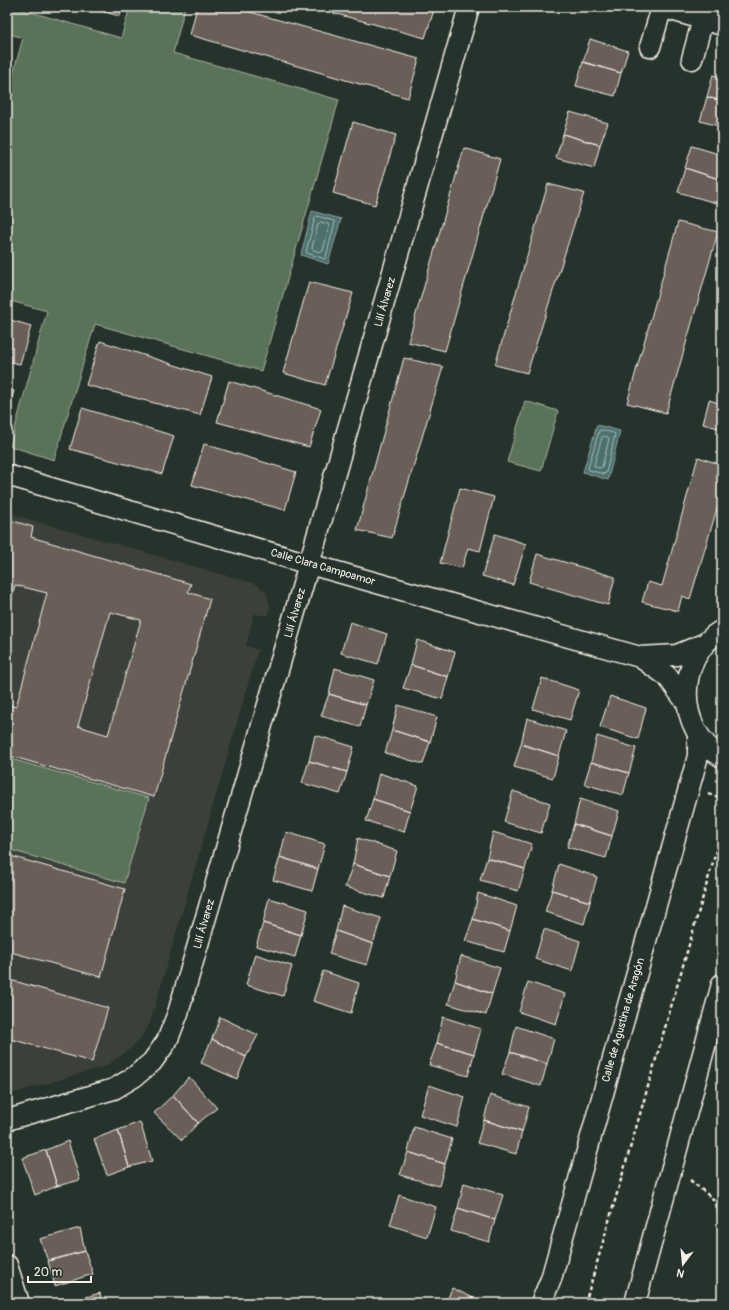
<svg xmlns="http://www.w3.org/2000/svg" width="729" height="1310" font-family="Pangolin,sans-serif">
  <rect width="100%" height="100%" fill="#26332d"/>
  <filter id="ink" filterUnits="userSpaceOnUse"><feTurbulence type="fractalNoise" baseFrequency=".025" numOctaves="2"/><feDisplacementMap in="SourceGraphic" scale="8" xChannelSelector="R" yChannelSelector="G"/><feConvolveMatrix kernelMatrix="1 2 1 2 8 2 1 2 1" color-interpolation-filters="sRGB"/></filter>
  <g filter="url(#ink)">
    <!-- built -->
    <path fill="#3b403a" d="M7 513 256 584 266 592 270 605 268 616 254 614 246 646 258 650 150 1023 142 1036 130 1049 106 1066 7 1095Z"/>
    <!-- green -->
    <path fill="#5a7358" stroke="#a7b2a0" d="M7 7H13L121 38 130 7H185L173 53 339 100 261 371 95 324 54 460 10 446 47 311 7 300V96L23 38 7 33Z
      M525 401 558 411 541 471 507 462Z
      M11 759 149 798 124 883 7 849V774Z"/>
    <!-- water -->
    <path fill="#4b706e" stroke="#8fa49f" d="M312 211 341 219 328 264 301 255Z
      M597 425 620 431 608 480 583 472Z"/>
    <g fill="none" stroke-linecap="round" stroke-linejoin="round">
      <!-- shore -->
      <path stroke="#b0bdb7" stroke-width="1" d="M317 216 334 221 335 222 326 257 325 259 307 253 306 252 315 218Z
        M321 222 328 224 329 226 323 251 321 252 313 250 312 248 318 224Z
        M601 430 614 433 615 435 606 473 604 474 589 470 588 468 599 431Z
        M604 436 608 437 609 439 602 467 600 468 595 467 594 465 602 437Z"/>
    </g>
    <!-- building -->
    <path fill="#6b5f58" stroke="#f4f1e8" fill-rule="evenodd" d="M85 7H123L120 16Z
      M197 7H232L419 59 408 98 190 35Z
      M335 7H435L425 38 333 13Z
      M590 39 628 51 621 73 583 62Z
      M583 62 621 73 615 96 576 86Z
      M713 75 722 77V101L707 97Z
      M707 97 722 101V127L700 121Z
      M570 112 608 123 600 145 563 134Z
      M353 122 396 135 375 205 333 193Z
      M563 134 600 145 594 168 556 158Z
      M692 146 722 155V180L685 168Z
      M464 148 500 159 445 351 408 342Z
      M685 168 722 180 716 203 678 192Z
      M548 184 584 193 527 373 495 365Z
      M678 222 718 232 666 413 627 403Z
      M309 282 353 293 325 385 283 373Z
      M7 319 31 326 20 364 7 361Z
      M100 341 212 377 200 415 86 385Z
      M404 358 443 367 392 538 357 530Z
      M229 381 321 409 309 447 217 422Z
      M7 389 14 391 7 416Z
      M709 400 722 404V429L703 424Z
      M82 408 174 436 162 474 70 449Z
      M204 444 296 472 285 510 192 485Z
      M698 457 722 465V492L690 599 682 596 678 611 642 602 648 582 662 586Z
      M460 488 494 497 480 551 468 548 462 568 440 563Z
      M7 519 33 527 31 537 191 584 188 592 210 599 154 797 7 755V704L16 707 47 593 15 585 7 614ZM110 612 141 620 108 735 78 726Z
      M495 534 526 544 513 585 482 576Z
      M537 554 615 577 608 605 529 582Z
      M350 622 387 634 378 664 341 653Z
      M417 640 455 652 448 677 411 665Z
      M411 665 448 677 442 699 403 688Z
      M335 668 374 680 366 705 329 694Z
      M542 678 579 690 570 720 533 709Z
      M329 694 366 705 360 727 321 716Z
      M610 696 646 708 638 739 600 727Z
      M398 705 437 717 430 742 392 730Z
      M527 718 566 731 559 756 521 744Z
      M392 730 430 742 423 764 385 753Z
      M315 735 354 747 347 772 309 761Z
      M597 736 636 748 629 773 591 762Z
      M521 744 559 756 553 778 514 767Z
      M309 761 347 772 340 794 302 783Z
      M591 762 629 773 623 795 584 784Z
      M379 773 418 786 410 811 373 799Z
      M513 791 550 803 541 833 504 822Z
      M373 799 410 811 404 832 366 821Z
      M580 799 619 811 612 836 574 824Z
      M574 824 612 836 606 858 567 847Z
      M286 832 325 844 318 869 280 857Z
      M493 832 532 844 525 869 487 858Z
      M358 838 397 851 390 876 353 864Z
      M7 855 125 889 101 977 7 951Z
      M280 857 318 869 312 891 273 880Z
      M487 858 525 869 518 891 480 880Z
      M353 864 390 876 384 898 345 887Z
      M559 864 597 877 590 902 552 890Z
      M552 890 590 902 584 924 545 912Z
      M478 893 517 906 510 931 473 919Z
      M269 898 308 910 301 935 263 923Z
      M342 906 381 918 373 944 336 931Z
      M473 919 510 931 504 952 465 941Z
      M263 923 301 935 295 957 256 946Z
      M544 929 580 941 572 971 535 959Z
      M336 931 373 944 367 965 329 954Z
      M255 954 292 966 283 996 246 985Z
      M461 956 500 968 492 994 455 981Z
      M323 971 359 983 351 1013 313 1001Z
      M7 979 108 1008 92 1062 7 1038Z
      M455 981 492 994 486 1015 448 1004Z
      M528 982 565 994 556 1024 519 1012Z
      M220 1017 258 1035 246 1057 212 1039Z
      M443 1017 481 1029 474 1054 437 1043Z
      M516 1026 554 1039 547 1064 510 1052Z
      M212 1039 246 1057 237 1079 201 1063Z
      M437 1043 474 1054 468 1076 429 1065Z
      M510 1052 547 1064 541 1086 502 1074Z
      M189 1077 217 1108 198 1123 173 1095Z
      M429 1085 465 1097 457 1127 420 1115Z
      M173 1095 198 1123 182 1140 154 1113Z
      M490 1095 529 1107 522 1132 484 1120Z
      M484 1120 522 1132 516 1154 477 1143Z
      M140 1122 152 1161 129 1167 118 1130Z
      M414 1127 452 1139 445 1164 408 1152Z
      M118 1130 129 1167 107 1175 94 1139Z
      M68 1141 80 1180 57 1186 46 1150Z
      M46 1150 57 1186 35 1195 22 1158Z
      M408 1152 445 1164 439 1186 400 1175Z
      M464 1183 503 1195 495 1220 458 1208Z
      M399 1195 436 1207 427 1237 390 1225Z
      M458 1208 495 1220 489 1242 451 1231Z
      M80 1228 85 1251 48 1261 40 1239Z
      M85 1251 93 1274 55 1286 48 1261Z
      M452 1288 484 1303H446Z
      M100 1293 102 1303H65Z"/>
    <g fill="none" stroke-linecap="round" stroke-linejoin="round">
      <defs>
        <path id="minor" d="M661 7 722 25
          M650 47 662 7
          M692 59 703 19
          M7 475 309 564 640 657 667 676 686 702
          M722 630C675 657 675 730 722 757
          M640 657 677 655 706 643
          M7 1120 114 1089 134 1077 152 1062 167 1041 178 1013 309 564 469 7
          M7 1265 19 1303
          M541 1303 551 1279 698 756V735
          M635 1303 722 984"/>
      </defs>
      <!-- minor casing -->
      <use href="#minor" stroke="#f4f1e8" stroke-width="23"/>
      <!-- path -->
      <path stroke="#f4f1e8" stroke-width="2.5" stroke-dasharray="4 3" stroke-linecap="butt" d="M708 794 722 798
        M690 1180 713 1199 722 1221
        M584 1303 587 1297 722 831"/>
      <!-- minor -->
      <use href="#minor" stroke="#26332d" stroke-width="20"/>
    </g>
  </g>
  <g text-anchor="middle" dominant-baseline="central" stroke-width="3.5" stroke-linejoin="round" paint-order="stroke">
    <!-- street labels -->
    <g font-size="11" fill="#f4f1e8" stroke="#26332d">
      <text transform="translate(385 302) rotate(-74)">Lilí Álvarez</text>
      <text transform="translate(323 567) rotate(16)">Calle Clara Campoamor</text>
      <text transform="translate(295 613) rotate(-74)">Lilí Álvarez</text>
      <text transform="translate(204 924) rotate(-74)">Lilí Álvarez</text>
      <text transform="translate(623 1020) rotate(-74)">Calle de Agustina de Aragón</text>
    </g>
  </g>
  <!-- margin -->
  <rect width="729" height="1310" fill="none" stroke="#26332d" stroke-width="24"/>
  <rect x="12" y="12" width="705" height="1286" fill="none" stroke="#f4f1e8" stroke-width="1.5" filter="url(#ink)"/>
  <!-- north arrow -->
  <g transform="translate(683 1264) rotate(196)" stroke="#26332d" stroke-width="3" paint-order="stroke">
  <path d="M0-3L7 15L0 10L-7 15Z" fill="#f4f1e8"/>
  <text y="-6" font-size="11" font-weight="bold" text-anchor="middle" fill="#f4f1e8">N</text>
  </g>
  <!-- scale -->
  <path d="M28 1276v6h63v-6" fill="none" stroke="#f4f1e8" stroke-width="2"/>
  <text x="34" y="1276" font-size="12" fill="#f4f1e8" stroke="#26332d" stroke-width="3" paint-order="stroke">20 m</text>
</svg>
